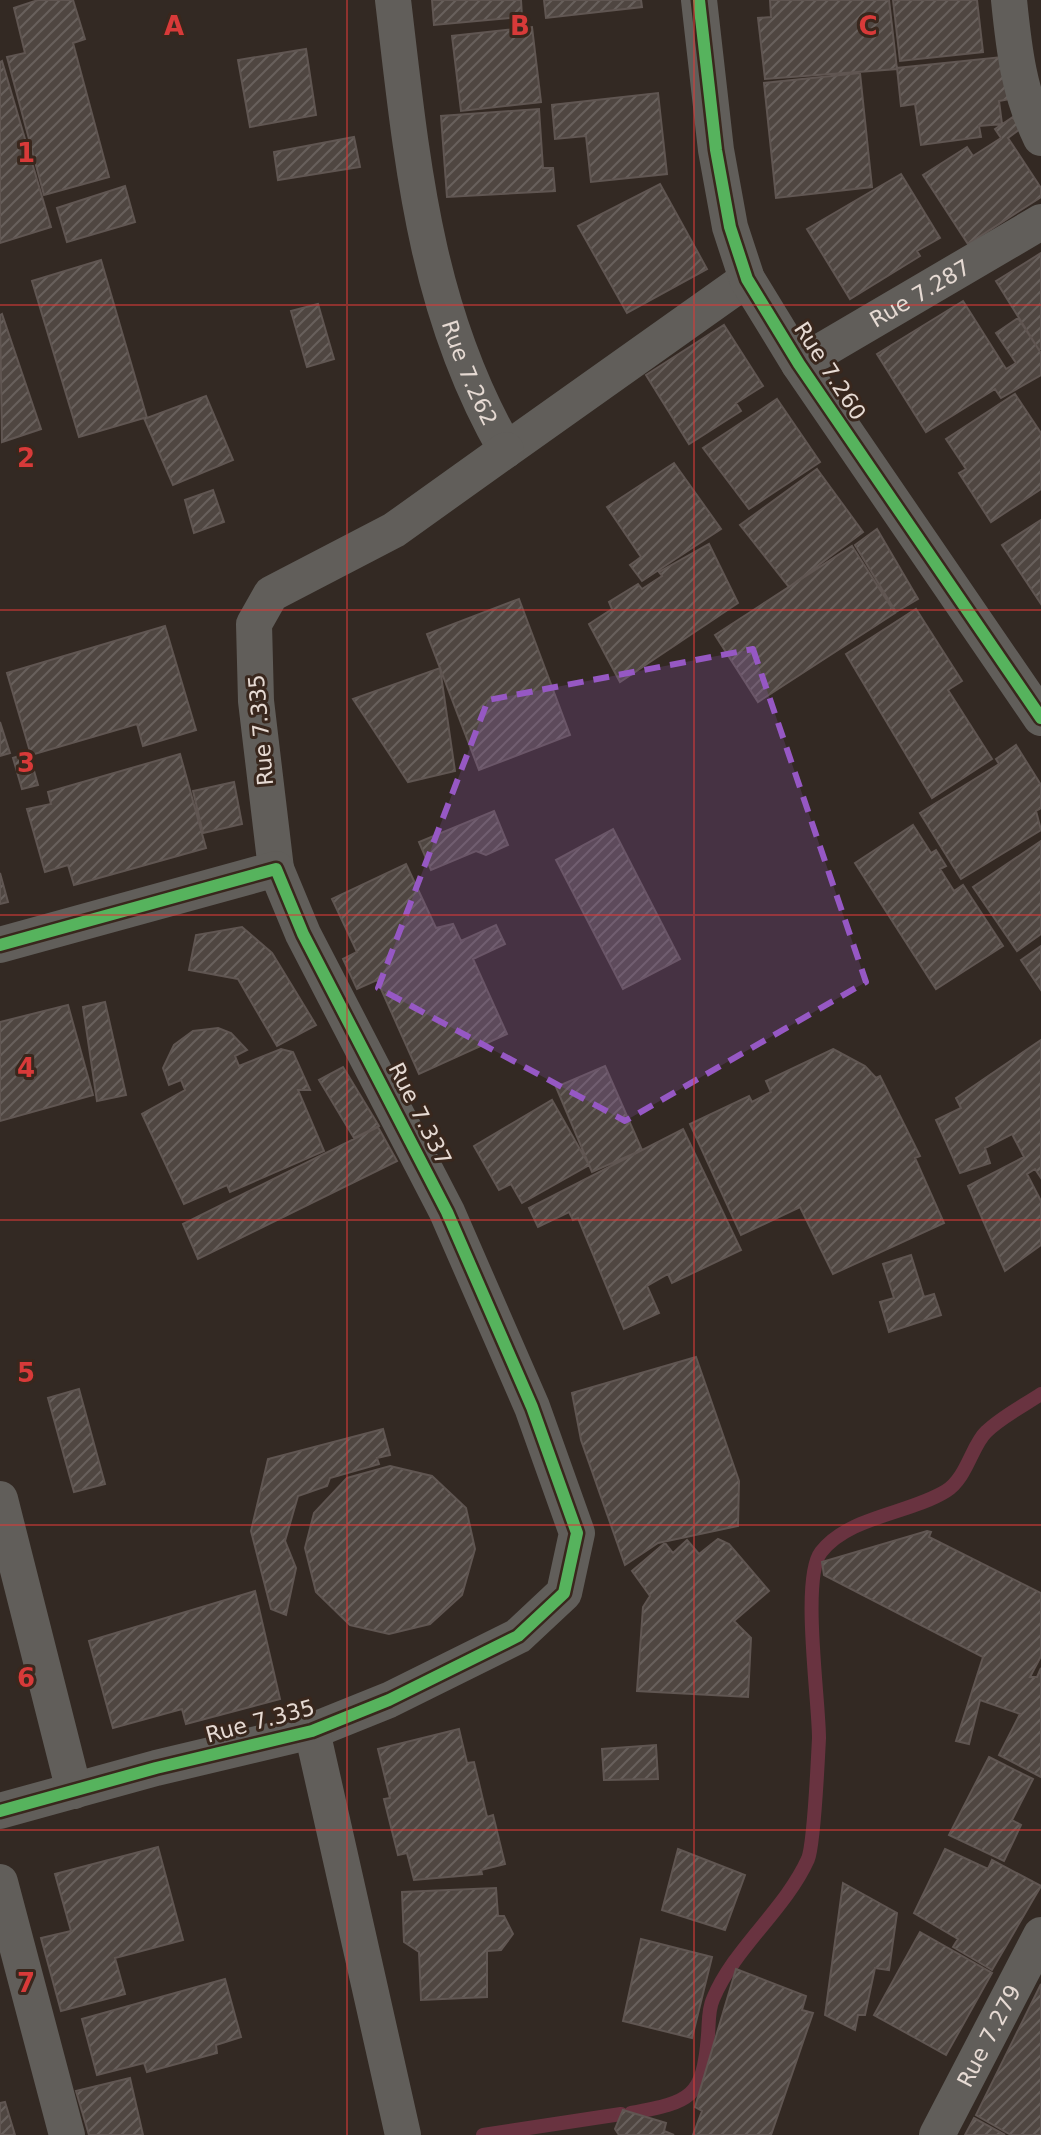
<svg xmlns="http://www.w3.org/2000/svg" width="1041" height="2135" font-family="'DejaVu Sans',sans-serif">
  <defs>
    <pattern id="building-hatch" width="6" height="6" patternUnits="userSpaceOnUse" patternTransform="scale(2)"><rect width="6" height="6" fill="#4f4641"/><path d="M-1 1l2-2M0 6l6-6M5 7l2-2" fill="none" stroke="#68605c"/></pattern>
  </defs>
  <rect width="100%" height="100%" fill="#332923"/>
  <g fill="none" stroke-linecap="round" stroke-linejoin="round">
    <!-- stream -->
    <path stroke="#693340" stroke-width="14" d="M631 2113C691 2102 703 2098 708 2035 709 2024 708 2010 713 1999 734 1948 785 1910 808 1859 814 1844 818 1758 819 1738 819 1700 801 1578 821 1552 849 1516 909 1514 946 1491 967 1478 972 1445 986 1432 1001 1417 1023 1406 1041 1394
      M483 2135 621 2114"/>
  </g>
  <!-- building -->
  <path fill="url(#building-hatch)" stroke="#605652" stroke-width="2" d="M38 0H73L85 39 73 43 109 177 44 195 7 57 25 53 14 8Z
    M432 0H521L522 17 434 25Z
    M544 0H641L642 7 546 18Z
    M770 0H889L897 69 765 79 758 18 771 17Z
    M893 0H977L983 52 900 61Z
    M532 27 541 102 461 111 452 36Z
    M306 49 316 115 250 127 238 60Z
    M1002 57 1010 99 999 101 1002 124 979 126 981 137 921 145 915 104 901 106 897 68Z
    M2 61 51 227 0 243V62Z
    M860 73 872 187 776 198 764 83Z
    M658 93 667 174 591 182 586 136 555 139 552 105Z
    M539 109 543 168H553L555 191 447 197 441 116Z
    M1013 117 1020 129 1008 138 1041 188V197L968 244 923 175 967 147 973 156 1001 138 995 129Z
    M354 137 360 167 278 180 274 152Z
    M901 174 940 238 917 251 920 256 850 299 807 229Z
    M660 184 707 269 627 313 578 226Z
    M125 186 135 222 67 242 57 208Z
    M1041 253V349L1039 350 996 281Z
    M101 260 147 418 206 396 233 460 173 485 144 418 79 437 32 281Z
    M963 301 1006 369 1016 363 996 333 1018 318 1041 353V375L1001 398 995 389 926 432 877 354Z
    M318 304 334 359 307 367 291 311Z
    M2 314 41 429 2 442 0 315Z
    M724 325 763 386 736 403 741 411 689 444 646 375Z
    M1015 394 1041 433V489L991 522 959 473 966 469 946 439Z
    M777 399 820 462 749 509 703 448Z
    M674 463 721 529 642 581 630 565 641 557 607 507Z
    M817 469 863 532 789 587 740 525Z
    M213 490 224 522 194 533 185 500Z
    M1041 520V604L1002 545Z
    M877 529 918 599 896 612 855 545Z
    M709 544 738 603 620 682 589 624 612 609 609 602 638 584 642 589 662 576 659 572Z
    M852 546 895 613 758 702 715 635Z
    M519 599 570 735 479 770 427 634Z
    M916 609 962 681 948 690 992 759 932 798 846 654Z
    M165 626 196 730 143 746 137 724 31 755 7 673Z
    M440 668 455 771 408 782 353 699Z
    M0 722 10 753 0 756Z
    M1016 745 1041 785V808L1036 811 1041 830 961 879 920 813 999 764 996 759Z
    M29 753 38 785 22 789 13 758Z
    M180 754 206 848 74 885 68 865 45 872 27 809 51 804 48 792Z
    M234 782 242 824 203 833 193 791Z
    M494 811 508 845 486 855 476 851 431 870 419 842Z
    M913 825 931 853 936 850 946 866 940 869 954 891 963 885 1003 946 936 989 855 863Z
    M613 829 680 959 623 989 556 860Z
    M1041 841V934L1017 951 973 887Z
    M406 864 436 928 453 924 461 941 496 925 505 944 473 959 507 1034 419 1074 377 980 357 989 343 959 357 952 332 899Z
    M0 873 8 902 0 904Z
    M242 927 272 953 316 1025 277 1046 238 979 189 970 196 935Z
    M1041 946V990L1021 960Z
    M105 1002 126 1095 97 1101 83 1007Z
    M68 1005 93 1095 0 1121V1022Z
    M218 1028 231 1033 247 1050 235 1056 239 1066 281 1049 293 1052 310 1090H298L324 1151 230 1192 227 1185 184 1204 142 1114 185 1090 181 1080 169 1085 163 1068 174 1045 193 1031Z
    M1041 1040V1178L1035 1169 1027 1174 1041 1201V1245L1005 1271 968 1186 1024 1157 1012 1134 985 1148 990 1163 960 1173 936 1120 961 1108 956 1098Z
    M833 1049 865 1066 876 1078 880 1076 920 1156 915 1158 944 1223 833 1274 800 1207 741 1235 690 1124 749 1096 752 1102 771 1092 766 1081Z
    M605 1066 642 1150 592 1172 556 1087Z
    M343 1067 379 1126 354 1138 319 1080Z
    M552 1100 589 1165 522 1203 511 1184 499 1190 474 1146Z
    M378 1127 397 1161 198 1259 183 1224Z
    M683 1129 741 1250 672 1283 668 1274 647 1286 659 1313 624 1329 578 1218 573 1220 569 1212 538 1227 529 1208Z
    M911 1255 924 1297 934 1294 941 1315 889 1332 880 1302 894 1298 883 1264Z
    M696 1357 739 1481 738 1526 658 1543 625 1565 581 1440 572 1393Z
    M79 1389 105 1484 74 1492 48 1398Z
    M383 1429 390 1455 377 1458 379 1464 330 1478 327 1486 298 1496 285 1541 296 1568 286 1615 271 1609 251 1531 268 1459Z
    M390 1466 432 1476 466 1508 475 1549 462 1595 430 1624 389 1634 350 1625 316 1592 305 1548 314 1513 347 1478Z
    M927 1531 931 1532 929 1537 1041 1593V1656L1030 1677H1037L1041 1668V1777L999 1755 1020 1714 980 1700 969 1744 956 1741 983 1657 824 1575 822 1562Z
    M718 1539 729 1544 769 1591 734 1621 751 1638 748 1697 637 1691 643 1607 650 1596 632 1571 665 1543 673 1553 687 1540 699 1554Z
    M255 1591 280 1699 186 1724 182 1709 113 1728 89 1641Z
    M459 1729 467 1763 474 1762 487 1817 493 1815 505 1864 481 1870 482 1874 414 1880 407 1853 398 1855 384 1799 390 1798 378 1749Z
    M656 1745 658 1779 604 1780 602 1749Z
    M989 1757 1033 1779 1012 1820 1021 1825 1004 1861 949 1835Z
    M158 1847 183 1940 115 1958 125 1994 61 2011 41 1938 71 1931 55 1874Z
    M678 1849 745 1875 725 1930 662 1910Z
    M945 1849 988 1869 992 1860 1041 1886 992 1970 953 1947 958 1939 914 1913Z
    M843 1883 897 1913 889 1970 875 1968 865 2015H858L855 2030 825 2015Z
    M496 1888 498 1916H504L513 1934 501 1950 487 1951V1997L421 2000 419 1952 404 1942 402 1892Z
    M920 1932 992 1973 946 2055 874 2015Z
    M641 1939 712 1957 692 2038 623 2021Z
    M736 1969 806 1996 802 2010 813 2013 771 2135H693L702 2111 695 2107Z
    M225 1979 241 2037 216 2045 217 2053 147 2072 144 2063 97 2075 82 2019Z
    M1041 1984V2135H1011L976 2115Z
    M130 2078 143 2135H89L76 2091Z
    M5 2102 15 2135H0V2103Z
    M623 2110 666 2123 664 2131 674 2135H619L615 2129Z
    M974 2118 1005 2135H965Z"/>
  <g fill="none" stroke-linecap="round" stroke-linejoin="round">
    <!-- minor -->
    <g stroke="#615e5a" stroke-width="36">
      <path id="s1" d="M393 0C412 160 424 308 506 450L747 279"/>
      <path d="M699 0 716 150 730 227 747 279 799 364 1041 718"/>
      <path d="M1009 0C1014 50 1019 93 1041 138"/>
      <path id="s2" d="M799 364 1041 222"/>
      <path d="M276 869 256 701 254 624 271 594 394 530 506 450"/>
      <path d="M0 945 276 869 303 934 447 1212 532 1407 577 1533 564 1593 518 1636 389 1700 312 1731 156 1768 0 1811"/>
      <path d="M0 1499 74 1791"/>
      <path d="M312 1731 403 2135"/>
      <path d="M0 1882 67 2135"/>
      <path id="s3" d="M937 2135 1041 1935"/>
    </g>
    <defs>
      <path id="cycleway" d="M699 0 716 150 730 227 747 279 799 364 1041 718
        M0 945 276 869 303 934 447 1212 532 1407 577 1533 564 1593 518 1636 389 1700 312 1731 156 1768 0 1811"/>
    </defs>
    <!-- cycleway casing -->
    <use href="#cycleway" stroke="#39271d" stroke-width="17"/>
    <!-- cycleway -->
    <use href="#cycleway" stroke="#56b35d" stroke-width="12"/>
  </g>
  <!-- marked area -->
  <path fill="#9658c4" fill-opacity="0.2" stroke="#9658c4" stroke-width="6" stroke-dasharray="16 10" stroke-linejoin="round" d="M753 649 866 982 625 1121 378 988 488 700Z"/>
  <!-- grid -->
  <path fill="none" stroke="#d83a39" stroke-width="2" stroke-opacity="0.55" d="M347 0V2135M694 0V2135M0 305H1041M0 610H1041M0 915H1041M0 1220H1041M0 1525H1041M0 1830H1041"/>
  <g text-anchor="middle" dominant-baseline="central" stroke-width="6" stroke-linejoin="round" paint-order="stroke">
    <!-- street labels -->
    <g font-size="22" fill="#e6dad3" stroke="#39271d">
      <text stroke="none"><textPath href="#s2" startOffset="140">Rue 7.287</textPath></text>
      <text transform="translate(830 371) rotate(57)">Rue 7.260</text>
      <text stroke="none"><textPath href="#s1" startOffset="382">Rue 7.262</textPath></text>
      <text transform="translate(261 730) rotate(-95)">Rue 7.335</text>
      <text transform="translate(420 1114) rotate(63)">Rue 7.337</text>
      <text transform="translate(260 1721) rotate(-15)">Rue 7.335</text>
      <text stroke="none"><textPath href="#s3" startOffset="112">Rue 7.279</textPath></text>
    </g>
  </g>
  <g font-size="26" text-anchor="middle" font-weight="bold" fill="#d83a39" stroke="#39271d" stroke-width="6" stroke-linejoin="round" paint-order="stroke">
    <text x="174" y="35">A</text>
    <text x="520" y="35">B</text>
    <text x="868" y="35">C</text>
    <text x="26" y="162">1</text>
    <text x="26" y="467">2</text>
    <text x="26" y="772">3</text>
    <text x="26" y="1077">4</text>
    <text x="26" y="1382">5</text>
    <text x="26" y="1687">6</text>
    <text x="26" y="1992">7</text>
  </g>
</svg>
